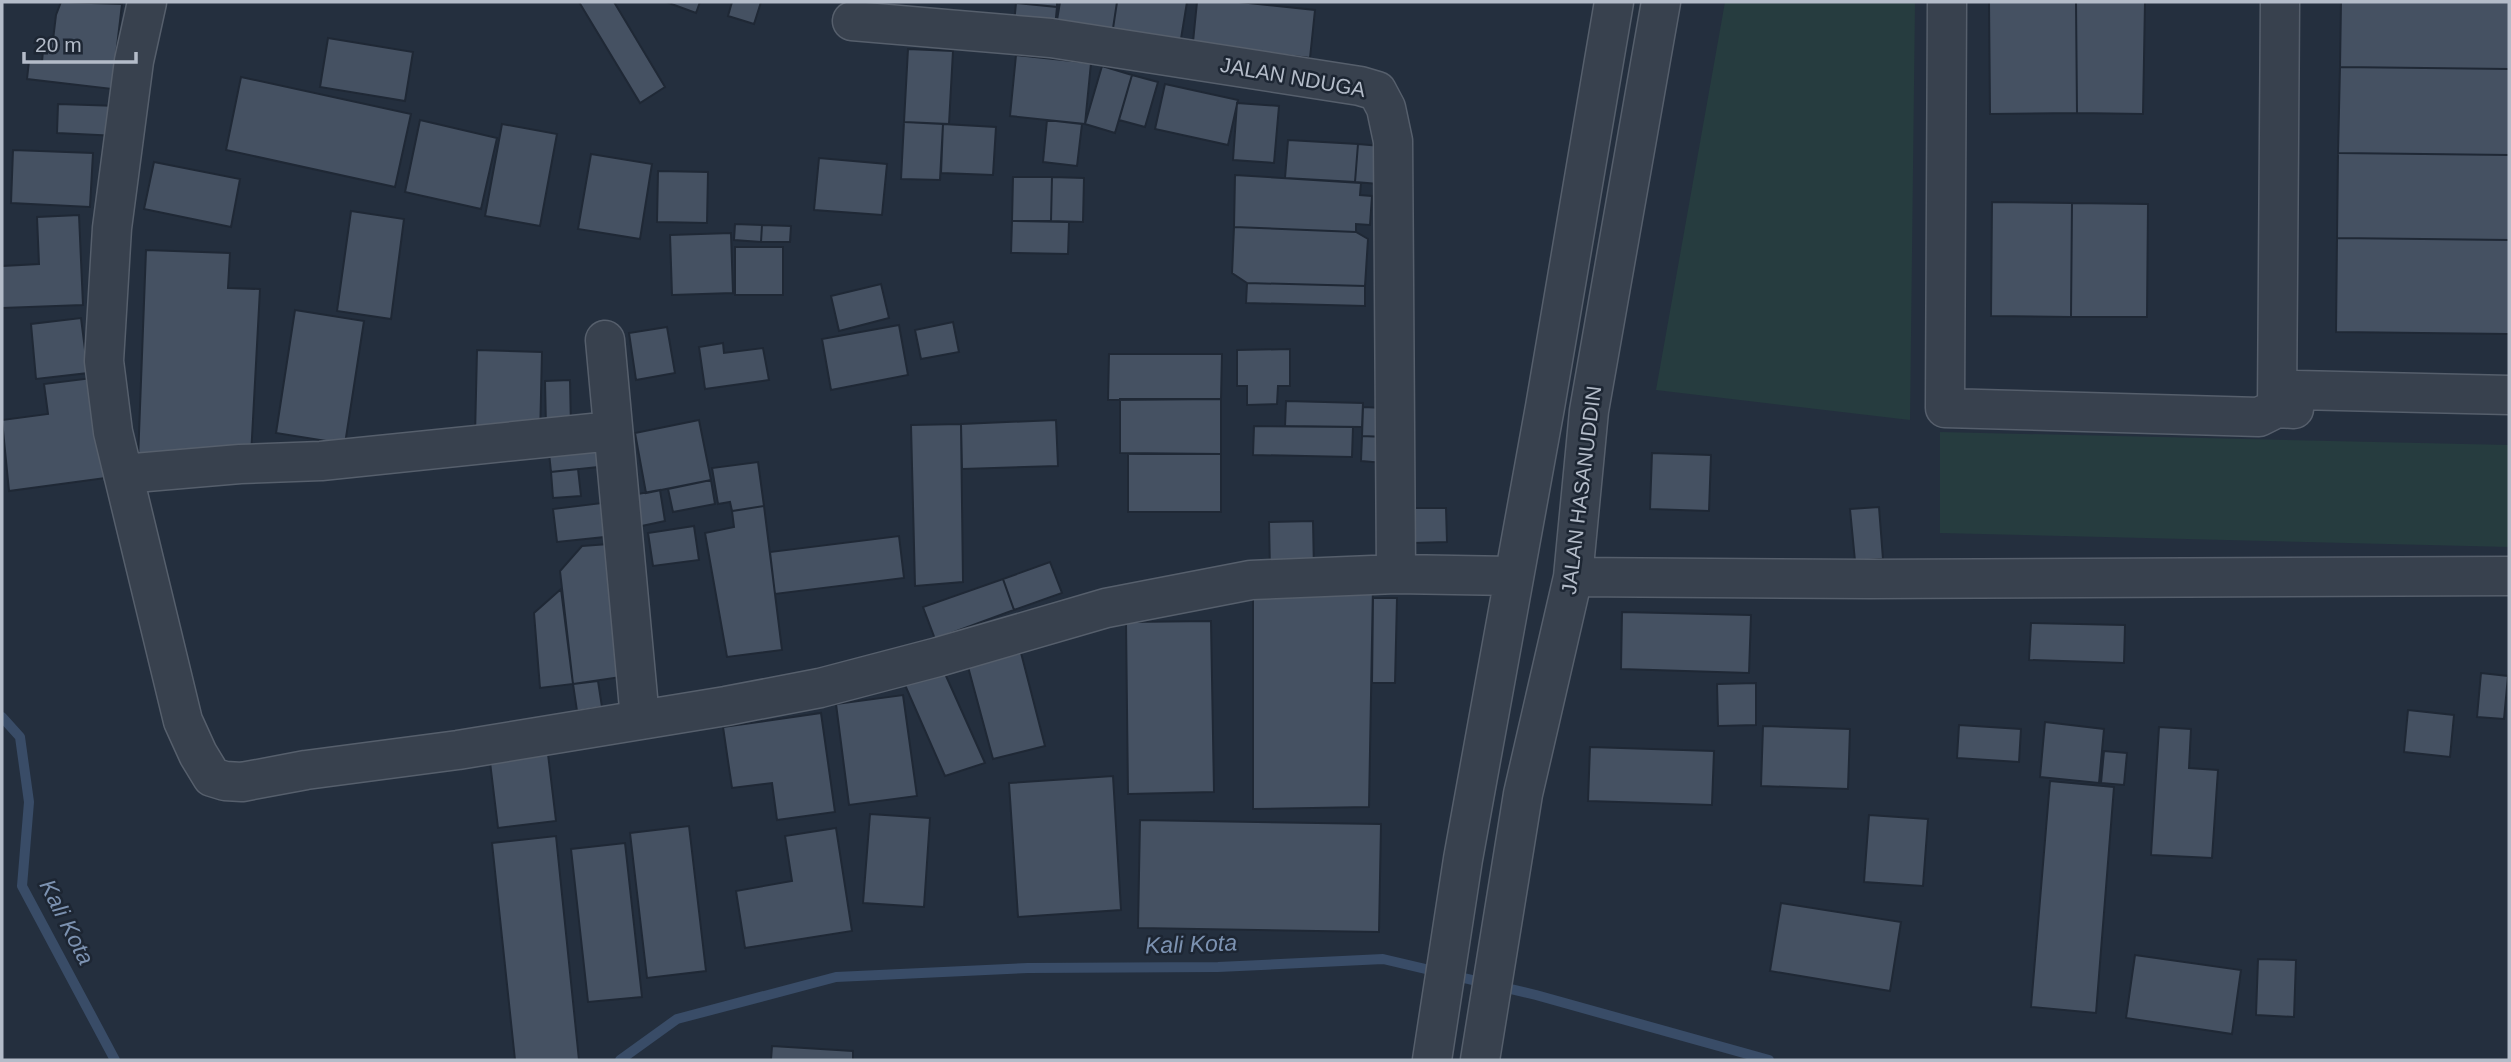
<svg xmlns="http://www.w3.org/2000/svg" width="2511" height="1062" font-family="Helvetica,sans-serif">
  <rect width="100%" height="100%" fill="#242f3e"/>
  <!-- green -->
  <path fill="#263c3f" d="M1725 2H1915L1910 420 1656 390Z
    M1940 432 2509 445V547L1940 533Z"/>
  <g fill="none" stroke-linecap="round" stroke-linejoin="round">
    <!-- stream -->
    <path stroke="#394c67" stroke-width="10" d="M2 717 20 737 29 802 22 886 115 1060
      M620 1060 677 1019 836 977 1028 968 1218 967 1383 959 1536 995 1769 1060"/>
  </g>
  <!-- building -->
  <path fill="#455162" stroke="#1f2835" stroke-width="2" d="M61 2 122 4 112 89 27 79 29 61 42 62 44 39 53 40 56 15Z
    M579 2H614L665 87 640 103Z
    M666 2H700L696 13Z
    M732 2H761L754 24 728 16Z
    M1007 2H1057V7Z
    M1060 2H1117L1112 35 1056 26Z
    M1117 2H1187L1180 45 1112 35Z
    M1197 2H1239L1315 10 1310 58 1231 49 1192 52Z
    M1989 2H2076L2077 113 1990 114Z
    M2076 2H2145L2143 114 2077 113Z
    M2341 2H2509V69L2340 67Z
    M1016 3 1057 7 1055 28 1014 24Z
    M328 38 413 52 405 101 320 87Z
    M908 49 953 51 949 124 904 122Z
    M1016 55 1091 63 1085 124 1010 116Z
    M1102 66 1132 75 1115 133 1085 124Z
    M2340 67 2509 69V155L2338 153Z
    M1132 75 1158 82 1145 127 1119 120Z
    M241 77 411 114 395 187 226 150Z
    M1165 84 1238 100 1228 145 1155 129Z
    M1237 103 1279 106 1274 163 1233 160Z
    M58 104 119 106 118 136 57 133Z
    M420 120 497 138 481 209 405 192Z
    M1047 120 1082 124 1077 166 1043 162Z
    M904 122 943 124 940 180 901 179Z
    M502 124 557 134 540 226 485 216Z
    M943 124 996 127 993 175 941 173Z
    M1288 140 1358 144 1355 182 1285 178Z
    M1358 144 1381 146 1379 184 1355 182Z
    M13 150 93 153 90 207 11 203Z
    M2338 153 2509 155V240L2337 238Z
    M591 154 652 164 640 239 578 229Z
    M819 158 887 164 882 215 814 210Z
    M154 162 240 179 231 227 144 209Z
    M658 171 708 172 707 223 657 222Z
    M1235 175 1361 183 1360 195 1372 196 1370 225 1356 224V232L1234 227Z
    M1013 177H1052L1051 221H1012Z
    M1052 177 1084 178 1083 222 1051 221Z
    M1992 202 2072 203 2071 317 1991 316Z
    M2072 203 2148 204 2147 317H2071Z
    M351 211 404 219 391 319 337 311Z
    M79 215 83 305 2 308V266L39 264 37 217Z
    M1012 221 1069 222 1068 254 1011 253Z
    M735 224 762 225 761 242 734 240Z
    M762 225 791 226 790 242H761Z
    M1234 227 1356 232 1368 239 1365 286 1247 283 1232 273Z
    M731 233 733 293 672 295 670 235Z
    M2337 238 2509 240V334L2336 332Z
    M735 247H783V295H735Z
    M146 250 230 253 228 288 260 289 251 456 138 460Z
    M1247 283 1365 286V306L1246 303Z
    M881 284 889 318 839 331 831 296Z
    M295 310 364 321 345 444 276 433Z
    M81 318 88 373 36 379 31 324Z
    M953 322 959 352 921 359 915 330Z
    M899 325 908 375 831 390 822 339Z
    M667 327 675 373 636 380 629 333Z
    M723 343 724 353 763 348 769 380 705 389 699 347Z
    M1290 349V386H1278L1277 404 1247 405V386H1237V350Z
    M477 350 542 352 540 438 475 436Z
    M1109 354H1222L1221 399 1108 400Z
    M100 377 113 477 9 491 2 420 48 414 44 384Z
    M570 380 571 428H546L545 381Z
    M1120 399H1221V454L1120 453Z
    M1286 401 1363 403 1362 427 1285 426Z
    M1363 407 1385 408V437L1362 436Z
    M699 420 711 480 646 493 635 433Z
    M1056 420 1058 466 962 469 961 424Z
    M961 424 963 582 915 586 911 425Z
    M1254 426 1353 427 1352 457 1253 455Z
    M1362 436 1385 437 1384 463 1361 461Z
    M605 438 608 466 551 472 548 443Z
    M1652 453 1711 455 1709 511 1650 509Z
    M1128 454H1221V512H1128Z
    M758 462 764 506 732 511 730 502 718 504 712 468Z
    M578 469 581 496 553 498 551 472Z
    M711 480 715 504 673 512 668 489Z
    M660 490 665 521 637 527 632 495Z
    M610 502 614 536 557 542 553 509Z
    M764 506 782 650 727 657 705 533 734 527 732 511Z
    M1879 507 1883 559 1855 561 1850 509Z
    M1413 508H1446L1447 542 1413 543Z
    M1313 521 1314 571 1270 572 1269 522Z
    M694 526 699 560 653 566 648 533Z
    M899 536 904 578 775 594 770 552Z
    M609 544 621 677 573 684 560 571 582 546Z
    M1050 562 1062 593 1014 610 1003 579Z
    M1003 579 1014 610 935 639 923 607Z
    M1373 585 1369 807 1253 809V587Z
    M561 589 573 684 540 688 534 613Z
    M1373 598H1397L1395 683H1372Z
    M1622 612 1751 615 1749 673 1621 669Z
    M1211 621 1214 792 1128 794 1126 622Z
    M2031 623 2125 625 2124 663 2029 660Z
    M1020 649 1045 746 993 759 967 663Z
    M942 667 985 763 945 776 905 685Z
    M2481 673 2508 676 2504 719 2477 717Z
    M598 681 602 707 577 711 573 684Z
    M1756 683V725L1718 726 1717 684Z
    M903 695 917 796 849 805 836 704Z
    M2408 710 2454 715 2450 757 2404 752Z
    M821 713 835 812 777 820 772 783 732 788 723 727Z
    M2045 722 2104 729 2099 783 2040 777Z
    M1959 725 2021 729 2019 762 1957 758Z
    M1763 726 1850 729 1848 789 1761 786Z
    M2159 727 2191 729 2189 768 2218 770 2212 858 2151 855Z
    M1590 747 1714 751 1712 805 1588 801Z
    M2104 751 2127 753 2124 785 2101 783Z
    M548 754 556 821 498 828 490 762Z
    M1113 776 1121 910 1018 917 1009 783Z
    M2050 781 2114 787 2096 1013 2031 1007Z
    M870 814 930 818 924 907 863 903Z
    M1869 815 1928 819 1923 886 1864 882Z
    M1140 820 1381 824 1379 932 1138 928Z
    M689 826 706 971 647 978 630 833Z
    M836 828 852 931 745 948 736 891 792 881 785 836Z
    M556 836 579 1060H515L492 843Z
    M625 843 642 997 588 1002 571 849Z
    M1781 903 1901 922 1890 991 1770 971Z
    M2135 955 2241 970 2232 1034 2126 1018Z
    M2258 959 2296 960 2294 1017 2256 1015Z
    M772 1046 853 1051V1060H771Z"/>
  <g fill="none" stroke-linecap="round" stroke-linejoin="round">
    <defs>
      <path id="minor" d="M147 2 134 61 112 228 104 361 113 432 183 721 198 754 212 777 225 781 242 782 306 770 458 750 726 706 820 688 938 657 1106 608 1251 580 1396 574 1513 576
        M1947 2 1945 408 2259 417 2277 408 2297 390 2509 395
        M2280 2 2277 408 2294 409
        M852 21 1051 38 1360 86 1377 91 1386 108 1393 141 1396 574
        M605 340 640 719
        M123 474 240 464 321 461 612 431
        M1573 577 1870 579 2509 576
        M1432 1060 1463 859 1545 407 1614 2
        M1480 1060 1523 794 1573 577 1589 411 1661 2"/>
    </defs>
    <!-- minor casing -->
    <use href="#minor" stroke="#565f6c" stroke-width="41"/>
    <!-- minor -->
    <use href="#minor" stroke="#38414e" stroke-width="38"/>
  </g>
  <g text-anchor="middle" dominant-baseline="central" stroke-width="5" stroke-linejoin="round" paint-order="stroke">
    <!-- street labels -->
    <g font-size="21" fill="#b4bcc9" stroke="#1d2633">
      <text transform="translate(1293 77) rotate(10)">JALAN NDUGA</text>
      <text transform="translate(1581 490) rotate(-83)">JALAN HASANUDDIN</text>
    </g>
    <!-- water labels -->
    <g font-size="23" font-style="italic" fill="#7c92b1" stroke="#1d2633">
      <text transform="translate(67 922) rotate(63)">Kali Kota</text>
      <text transform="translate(1191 944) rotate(-2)">Kali Kota</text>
    </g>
  </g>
  <!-- border -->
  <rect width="2511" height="1062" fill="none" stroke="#b4bcc9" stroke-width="7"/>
  <!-- scale -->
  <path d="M24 52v10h112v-10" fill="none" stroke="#b4bcc9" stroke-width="3.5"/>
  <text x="35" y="52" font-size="21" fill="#b4bcc9" stroke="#1d2633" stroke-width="5" paint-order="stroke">20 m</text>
</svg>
